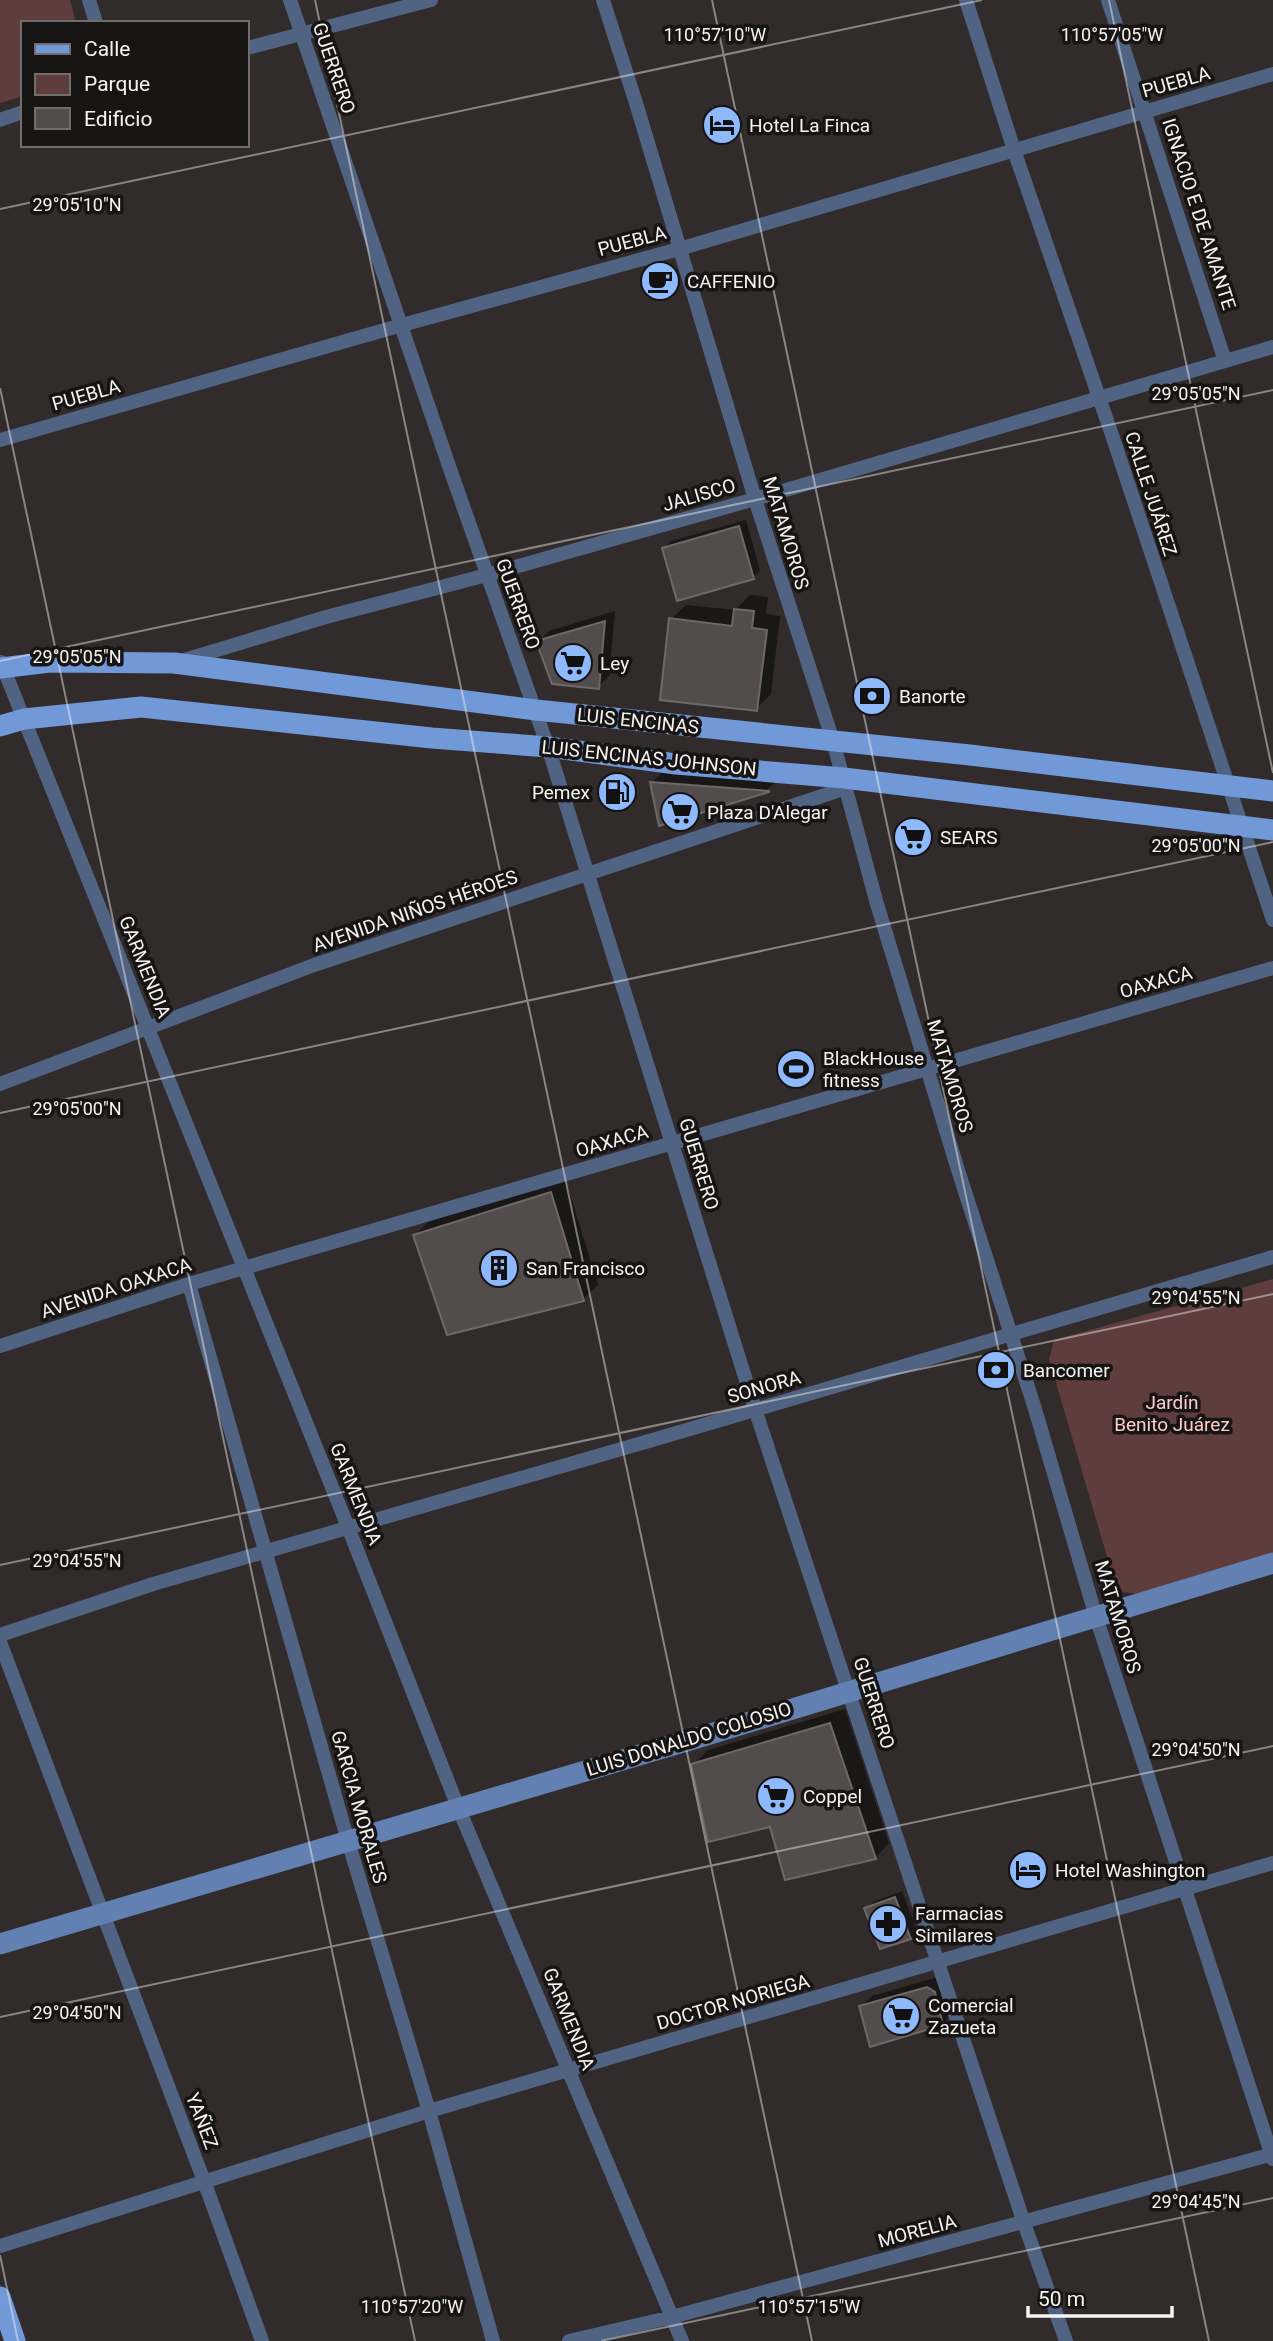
<svg xmlns="http://www.w3.org/2000/svg" width="1273" height="2341" font-family="Roboto,sans-serif">
  <rect width="100%" height="100%" fill="#312b2b"/>
  <!-- green -->
  <path fill="#5e3d3c" d="M0 0H70L76 23H23V96L0 103Z
    M1273 1279V1554L1139 1594 1123 1592 1113 1577 1049 1359 1054 1340Z"/>
  <!-- shadow -->
  <path fill="#0007" d="M746 520 760 570 753 577 664 548 671 541Z
    M750 595 768 597 766 614 780 616 771 694 756 709 671 619 686 605 735 610Z
    M615 611 609 676 598 687 538 642 549 631Z
    M662 772 777 781 768 789 661 824 651 783Z
    M565 1178 598 1285 583 1299 415 1235 429 1221Z
    M845 1709 889 1843 875 1858 693 1765 708 1750Z
    M902 1891 917 1931 910 1938 866 1909 873 1902Z
    M938 1977 953 2013 942 2024 861 2007 872 1996Z"/>
  <!-- building -->
  <path fill="#534c4c" stroke="#6f6868" stroke-width="2" d="M739 526 754 579 677 601 662 548Z
    M734 609 754 611 752 628 767 630 757 711 660 700 669 618 732 626Z
    M605 621 599 689 552 684 536 641Z
    M650 782 769 791V792L659 826Z
    M551 1192 584 1301 447 1335 413 1235Z
    M830 1723 876 1859 785 1880 770 1827 708 1842 691 1764Z
    M895 1897 911 1939 880 1949 864 1908Z
    M927 1987 935 1992 943 2025 870 2047 859 2006Z"/>
  <g fill="none" stroke-linecap="round" stroke-linejoin="round">
    <!-- street -->
    <path stroke="#506382" stroke-width="14" d="M89 0 96 23
      M290 0 450 469 548 747 755 1409 1024 2223 1066 2341
      M603 0 636 103 755 499 833 741 877 904 958 1170 1035 1409 1096 1617 1273 2159
      M966 0 1014 150 1113 438 1273 920
      M1108 0 1225 361
      M247 48 431 0
      M0 120 23 112
      M0 440 402 325 679 249 1273 74
      M181 661 326 617 487 575 755 499 1273 347
      M1 662 348 1527 458 1807 682 2341
      M0 1084 314 965 846 788
      M189 1284 348 1841 429 2111 493 2341
      M0 1346 189 1284 1273 968
      M0 1635 153 1584 656 1439 1273 1257
      M0 1642 204 2181 262 2341
      M0 2246 429 2111 1273 1863
      M569 2341 672 2317 1273 2154"/>
    <!-- secondary -->
    <path stroke="#6281b2" stroke-width="21" d="M0 1944 697 1738 1273 1563"/>
    <!-- primary -->
    <path stroke="#7198d7" stroke-width="21" d="M0 668 50 662 174 663 536 710 970 755 1273 791
      M0 726 24 719 141 707 432 738 548 747 676 764 844 778 1273 830
      M0 2297 15 2341"/>
  </g>
  <!-- ticks -->
  <path fill="none" stroke="#f7f3f3" stroke-width="2" stroke-opacity="0.45" d="M315 0 812 2341M712 0 1209 2341M1109 0 1273 773M0 209 982 0M0 388 415 2341M0 661 1273 390M0 1113 1273 842M0 1565 1273 1294M0 2017 1273 1746M0 2255 18 2341M601 2341 1273 2198"/>
  <!-- icons -->
  <defs>
    <symbol id="hotel-disc" viewBox="-11 -11 22 22"><circle r="9.5" fill="#8eb9fc" stroke="#171414"/><path d="M-6-4.5h1.5V1H6V5H4.5V3h-9V5H-6ZM-4 0a1.8 1.8 0 1 1 3.6 0ZM.5 0V-2.5h3Q6-2.5 6 0Z" fill="#111"/></symbol>
    <symbol id="cafe-disc" viewBox="-11 -11 22 22"><circle r="9.5" fill="#8eb9fc" stroke="#171414"/><path d="M-5.5-4.5H6V0H3Q3 3.5 0 3.5H-2.5Q-5.5 3.5-5.5 0ZM3-3.2v2h1.7v-2ZM-6 4.5H4V6H-6Z" fill="#111"/></symbol>
    <symbol id="supermarket-disc" viewBox="-11 -11 22 22"><circle r="9.5" fill="#8eb9fc" stroke="#171414"/><path d="M-6-5.5h2.5l.6 2H6L4.5 2H-2.5L-4.4-4H-6ZM-1.5 3.2a1.3 1.3 0 1 0 .1 0ZM3 3.2a1.3 1.3 0 1 0 .1 0Z" fill="#111"/></symbol>
    <symbol id="bank-disc" viewBox="-11 -11 22 22"><circle r="9.5" fill="#8eb9fc" stroke="#171414"/><path d="M-6-4H6V4H-6ZM0-2.3a2.3 2.3 0 1 0 0 4.6a2.3 2.3 0 1 0 0-4.6Z" fill="#111"/></symbol>
    <symbol id="fuel-disc" viewBox="-11 -11 22 22"><circle r="9.5" fill="#8eb9fc" stroke="#171414"/><path d="M-5.5-6h7V0h2V4h1.3V-2.5L3-4.5l.8-.8L6-3V5H2.5V1h-1V6h-7ZM-4.2-4.7v3.2H.2V-4.7Z" fill="#111"/></symbol>
    <symbol id="stadium-disc" viewBox="-11 -11 22 22"><circle r="9.5" fill="#8eb9fc" stroke="#171414"/><path d="M0-5a6.5 5 0 1 0 0 10a6.5 5 0 1 0 0-10ZM-3.5-1.8h7v3.6h-7Z" fill="#111"/></symbol>
    <symbol id="building-disc" viewBox="-11 -11 22 22"><circle r="9.5" fill="#8eb9fc" stroke="#171414"/><path d="M-4-6H4V6H1V3H-1V6H-4ZM-2.5-4.3h1.7v1.8h-1.7ZM.8-4.3h1.7v1.8H.8ZM-2.5-1h1.7V.8h-1.7ZM.8-1h1.7V.8H.8Z" fill="#111"/></symbol>
    <symbol id="pharmacy-disc" viewBox="-11 -11 22 22"><circle r="9.5" fill="#8eb9fc" stroke="#171414"/><path d="M-2-6h4v4h4v4h-4v4h-4v-4h-4v-4h4Z" fill="#111"/></symbol>
  </defs>
  <g fill-rule="evenodd">
    <use href="#hotel-disc" x="700" y="103" width="44" height="44"/>
    <use href="#cafe-disc" x="638" y="259" width="44" height="44"/>
    <use href="#supermarket-disc" x="551" y="641" width="44" height="44"/>
    <use href="#bank-disc" x="850" y="674" width="44" height="44"/>
    <use href="#fuel-disc" x="595" y="770" width="44" height="44"/>
    <use href="#supermarket-disc" x="658" y="790" width="44" height="44"/>
    <use href="#supermarket-disc" x="891" y="815" width="44" height="44"/>
    <use href="#stadium-disc" x="774" y="1047" width="44" height="44"/>
    <use href="#building-disc" x="477" y="1246" width="44" height="44"/>
    <use href="#bank-disc" x="974" y="1348" width="44" height="44"/>
    <use href="#supermarket-disc" x="754" y="1774" width="44" height="44"/>
    <use href="#hotel-disc" x="1006" y="1848" width="44" height="44"/>
    <use href="#pharmacy-disc" x="866" y="1902" width="44" height="44"/>
    <use href="#supermarket-disc" x="879" y="1994" width="44" height="44"/>
  </g>
  <g text-anchor="middle" dominant-baseline="central" stroke-width="7" stroke-linejoin="round" paint-order="stroke">
    <!-- street labels -->
    <g font-size="19" fill="#f7f3f3" stroke="#171414">
      <text transform="translate(334 68) rotate(71)">GUERRERO</text>
      <text transform="translate(1176 82) rotate(-16)">PUEBLA</text>
      <text transform="translate(1199 214) rotate(72)">IGNACIO E DE AMANTE</text>
      <text transform="translate(632 241) rotate(-15)">PUEBLA</text>
      <text transform="translate(86 395) rotate(-16)">PUEBLA</text>
      <text transform="translate(1151 494) rotate(72)">CALLE JUÁREZ</text>
      <text transform="translate(699 495) rotate(-16)">JALISCO</text>
      <text transform="translate(786 533) rotate(73)">MATAMOROS</text>
      <text transform="translate(518 604) rotate(70)">GUERRERO</text>
      <text transform="translate(638 721) rotate(6)">LUIS ENCINAS</text>
      <text transform="translate(649 758) rotate(6)">LUIS ENCINAS JOHNSON</text>
      <text transform="translate(415 911) rotate(-19)">AVENIDA NIÑOS HÉROES</text>
      <text transform="translate(145 967) rotate(68)">GARMENDIA</text>
      <text transform="translate(1156 982) rotate(-16)">OAXACA</text>
      <text transform="translate(950 1076) rotate(73)">MATAMOROS</text>
      <text transform="translate(612 1141) rotate(-16)">OAXACA</text>
      <text transform="translate(699 1164) rotate(73)">GUERRERO</text>
      <text transform="translate(116 1288) rotate(-18)">AVENIDA OAXACA</text>
      <text transform="translate(764 1387) rotate(-16)">SONORA</text>
      <text transform="translate(356 1494) rotate(68)">GARMENDIA</text>
      <text transform="translate(1118 1617) rotate(73)">MATAMOROS</text>
      <text transform="translate(874 1703) rotate(72)">GUERRERO</text>
      <text transform="translate(689 1739) rotate(-17)">LUIS DONALDO COLOSIO</text>
      <text transform="translate(359 1807) rotate(74)">GARCIA MORALES</text>
      <text transform="translate(733 2002) rotate(-16)">DOCTOR NORIEGA</text>
      <text transform="translate(569 2019) rotate(68)">GARMENDIA</text>
      <text transform="translate(202 2121) rotate(69)">YAÑEZ</text>
      <text transform="translate(917 2231) rotate(-15)">MORELIA</text>
    </g>
    <!-- poi labels -->
    <g font-size="19" fill="#f7f3f3" stroke="#171414" text-anchor="start">
      <text x="749" y="125">Hotel La Finca</text>
      <text x="687" y="281">CAFFENIO</text>
      <text x="600" y="663">Ley</text>
      <text x="899" y="696">Banorte</text>
      <text x="590" y="792" text-anchor="end">Pemex</text>
      <text x="707" y="812">Plaza D'Alegar</text>
      <text x="940" y="837">SEARS</text>
      <text x="823" y="1058">BlackHouse<tspan x="823" dy="22">fitness</tspan></text>
      <text x="526" y="1268">San Francisco</text>
      <text x="1023" y="1370">Bancomer</text>
      <text x="803" y="1796">Coppel</text>
      <text x="1055" y="1870">Hotel Washington</text>
      <text x="915" y="1913">Farmacias<tspan x="915" dy="22">Similares</tspan></text>
      <text x="928" y="2005">Comercial<tspan x="928" dy="22">Zazueta</tspan></text>
    </g>
    <!-- park labels -->
    <g font-size="19" fill="#fdccca" stroke="#171414">
      <text x="1172" y="1402">Jardín<tspan x="1172" dy="22">Benito Juárez</tspan></text>
    </g>
  </g>
  <g font-size="18" text-anchor="middle" fill="#f7f3f3" stroke="#171414" stroke-width="7" stroke-linejoin="round" paint-order="stroke">
    <text x="715" y="41">110°57'10"W</text>
    <text x="1112" y="41">110°57'05"W</text>
    <text x="77" y="211">29°05'10"N</text>
    <text x="1196" y="400">29°05'05"N</text>
    <text x="77" y="663">29°05'05"N</text>
    <text x="1196" y="852">29°05'00"N</text>
    <text x="77" y="1115">29°05'00"N</text>
    <text x="1196" y="1304">29°04'55"N</text>
    <text x="77" y="1567">29°04'55"N</text>
    <text x="1196" y="1756">29°04'50"N</text>
    <text x="77" y="2019">29°04'50"N</text>
    <text x="1196" y="2208">29°04'45"N</text>
    <text x="412" y="2313">110°57'20"W</text>
    <text x="809" y="2313">110°57'15"W</text>
  </g>
  <!-- legend -->
  <rect x="21" y="21" width="228" height="126" fill="#171414" stroke="#716d6d" stroke-width="2"/>
  <rect x="35" y="44" width="35" height="10" fill="#7198d7" stroke="#716d6d" stroke-width="2"/>
  <text x="84" y="56" font-size="21" fill="#f7f3f3">Calle</text>
  <rect x="35" y="74" width="35" height="21" fill="#5e3d3c" stroke="#716d6d" stroke-width="2"/>
  <text x="84" y="91" font-size="21" fill="#f7f3f3">Parque</text>
  <rect x="35" y="108" width="35" height="21" fill="#534c4c" stroke="#716d6d" stroke-width="2"/>
  <text x="84" y="126" font-size="21" fill="#f7f3f3">Edificio</text>
  <!-- scale -->
  <path d="M1028 2306v10h144v-10" fill="none" stroke="#f7f3f3" stroke-width="3.5"/>
  <text x="1038" y="2306" font-size="21" fill="#f7f3f3" stroke="#171414" stroke-width="5" paint-order="stroke">50 m</text>
</svg>
